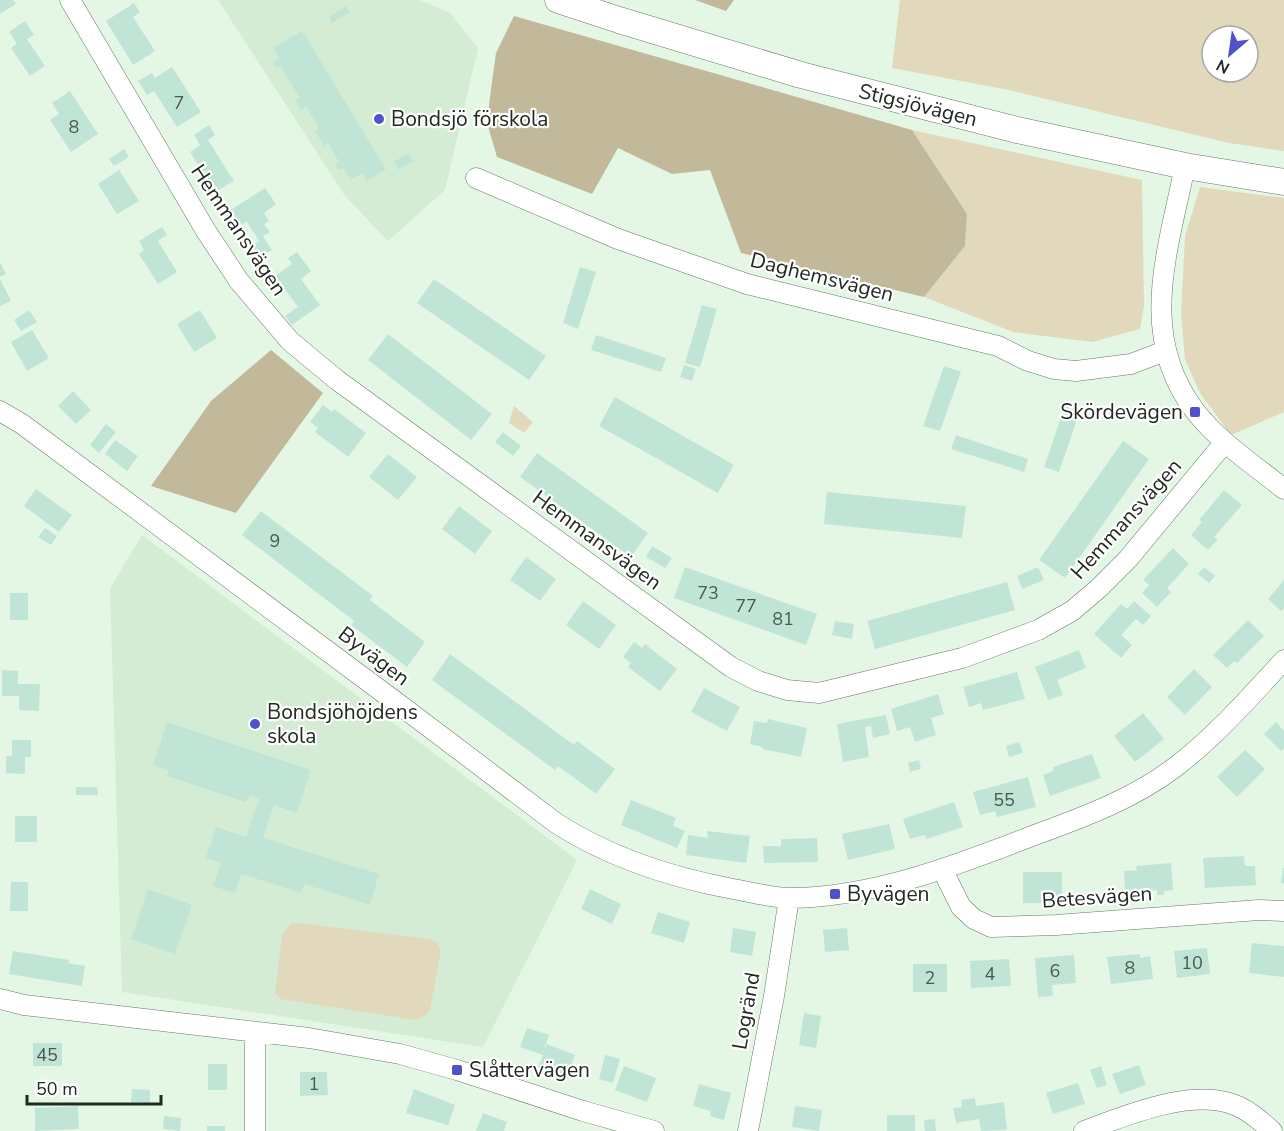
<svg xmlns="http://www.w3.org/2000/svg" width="1284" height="1131" font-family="'Nunito Sans',sans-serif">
  <rect width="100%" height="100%" fill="#e4f7e4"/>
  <!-- built -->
  <path fill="#d4ecd4" d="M218 0H420L450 13 478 48 445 190 388 241 345 196Z
    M142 535 577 860 483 1047 122 992 110 588Z"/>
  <!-- green -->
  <path fill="#e2d9bc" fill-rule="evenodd" d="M900 0H1284V151L1229 143 1009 90 892 68ZM1212 36H1248V72H1212Z
    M912 130 1142 180 1144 306 1140 329 1092 342 1013 332 924 297 965 246 967 214Z
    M1200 187 1284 198V412L1231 435 1200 393 1185 359 1181 313 1185 236Z
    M514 406 533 422 524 433 509 423Z
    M300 923 430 939 437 943 441 951 430 1010 426 1015 415 1020 280 999 275 993 282 935 291 924Z"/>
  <!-- forest -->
  <path fill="#c2b99a" d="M695 0H734L726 11Z
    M514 16 912 130 967 214 965 246 924 297 741 253 710 170 672 174 618 148 592 194 497 157 487 123 491 89 496 53Z
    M271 350 323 393 236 513 151 486 211 401Z"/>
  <!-- building -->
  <path fill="#c0e5d7" d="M0 0H13L16 4 0 14Z
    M134 3 140 12 133 17 155 51 133 65 106 21Z
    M346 6 350 12 332 23 329 17Z
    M25 21 34 35 27 39 45 66 30 76 11 48 17 44 9 32Z
    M302 31 386 169 367 181 362 173 351 180 344 169 339 170 335 164 339 162 328 143 324 146 315 131 319 128 306 106 301 110 295 100 300 98 280 66 277 68 273 62 279 58 273 48Z
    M172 67 201 112 177 127 154 91 147 95 138 81 152 73 155 78Z
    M70 91 98 134 71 152 50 120 59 114 52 103Z
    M209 125 215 135 208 140 234 181 215 192 190 152 200 145 194 135Z
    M124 149 129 157 114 166 109 159Z
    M408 153 413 161 399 170 394 162Z
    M119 170 139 201 117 214 98 184Z
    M265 188 276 204 264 213 269 221 264 224 270 232 263 236 272 250 258 259 249 247 259 241 247 222 239 226 229 211Z
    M162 227 167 235 158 241 177 272 158 284 139 254 144 250 139 241Z
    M297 252 311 271 301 279 320 305 292 325 285 316 298 307 275 276 292 264 288 258Z
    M0 262 6 274 0 277Z
    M580 267 596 272 578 329 563 323Z
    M0 279 11 301 0 306Z
    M434 279 546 356 529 380 417 303Z
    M702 305 717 309 700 367 685 363Z
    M29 310 37 322 21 331 14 320Z
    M200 310 217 338 194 352 177 324Z
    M32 330 49 358 27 371 11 342Z
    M388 334 492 414 471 440 368 360Z
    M596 335 666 358 661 372 591 350Z
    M684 365 696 369 692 381 680 377Z
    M944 366 961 372 940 431 923 426Z
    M73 391 91 410 76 424 58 406Z
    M615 397 734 465 718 493 599 426Z
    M323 405 332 412 334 409 366 433 348 457 315 432 318 428 310 422Z
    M1065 406 1080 411 1059 472 1044 467Z
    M106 424 116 432 99 453 90 445Z
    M503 432 521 446 513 456 495 442Z
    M956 435 1028 459 1024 472 951 449Z
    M115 440 138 456 127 471 105 454Z
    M1123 441 1149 459 1065 578 1039 560Z
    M537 453 648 533 631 557 520 477Z
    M388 454 417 477 398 500 369 477Z
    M36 489 72 515 59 532 24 506Z
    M1224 490 1242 505 1214 537 1218 539 1208 550 1191 535 1202 522 1199 520Z
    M827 492 966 506 962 538 824 524Z
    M459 506 492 531 475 554 442 529Z
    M261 511 373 596 370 600 425 642 407 667 351 625 354 621 242 535Z
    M45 528 57 536 51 545 38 537Z
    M652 546 672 558 665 568 646 557Z
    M1173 548 1189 564 1167 588 1171 592 1157 607 1142 593 1149 585 1143 580Z
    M526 557 556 579 540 601 510 580Z
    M685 567 817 614 806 645 674 598Z
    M1038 567 1044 580 1022 589 1017 576Z
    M1204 567 1215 576 1209 583 1198 574Z
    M1284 580V608L1281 611 1268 599Z
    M1007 582 1015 610 875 649 867 621Z
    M10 593H28V620H10Z
    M583 601 616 625 599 649 566 625Z
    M1134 601 1151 616 1143 625 1136 619 1121 635 1132 645 1121 658 1094 634 1121 604 1127 609Z
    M1248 620 1264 636 1237 663 1234 661 1227 668 1213 655Z
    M835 621 854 624 852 639 832 635Z
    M634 642 642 648 645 644 677 669 660 691 628 667 631 663 623 657Z
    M1079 650 1086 668 1057 680 1063 695 1048 700 1035 667Z
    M450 654 574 745 577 741 615 769 596 794 558 766 555 770 432 680Z
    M1194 669 1212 687 1185 715 1167 697Z
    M2 670 18 671V684H40L39 711 19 710V696H2Z
    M1017 672 1025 699 983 710 981 703 969 707 963 687Z
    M704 688 740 707 727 731 691 712Z
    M938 694 944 714 931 718 936 735 915 742 910 727 897 731 891 709Z
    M1143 713 1164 739 1135 762 1114 736Z
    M886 715 890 734 873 738 871 726 865 727 869 757 843 762 837 724Z
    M768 719 807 728 801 757 762 749V747L750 744 754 721 767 723Z
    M167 722 311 770 297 813 274 805 263 838 379 874 370 905 304 884 301 893 241 874 235 893 213 886 221 863 206 858 216 827 246 837 259 799 250 795 245 802 167 776 169 770 153 765Z
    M1276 722 1284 731V748L1281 751 1264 734Z
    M12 740H31V757H25V774L6 773V756H12Z
    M1019 742 1023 753 1009 757 1006 746Z
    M1245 750 1265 769 1237 797 1217 777Z
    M1092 754 1101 778 1050 796 1043 775 1054 771 1053 767Z
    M919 760 921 769 910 772 908 763Z
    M1028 777 1036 807 997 817 995 811 980 815 973 792Z
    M76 787H97L98 795H76Z
    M631 800 676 818 673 826 685 831 677 848 621 825Z
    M954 802 963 827 926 839 925 835 910 839 903 819Z
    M15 816H37V842H15Z
    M889 824 895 849 848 860 842 834Z
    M707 831 750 836 746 863 686 855 688 835 708 838Z
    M817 838 818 862 764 863 763 846H781V839Z
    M1244 856 1245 866H1255L1256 885 1205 888 1203 858Z
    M1171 863 1173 890 1164 891V895H1157V890L1125 893 1124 871 1137 870 1136 866Z
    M1283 868H1284V883H1281Z
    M1023 872H1062V903H1023Z
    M11 882H28V911H10Z
    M148 889 192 905 175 954 131 939Z
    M590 889 621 904 612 924 581 909Z
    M658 912 690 922 684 943 651 933Z
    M733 928 756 932 752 956 730 952Z
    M847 928 849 950 825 952 823 930Z
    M1252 943 1284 946V977L1249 973Z
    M1207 948 1210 974 1177 978 1174 951Z
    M13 951 69 960 68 963 85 966 82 986 9 974Z
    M1140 954V958L1150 956 1153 979 1111 984 1107 957Z
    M1074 955 1076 983 1052 985 1053 996 1038 997 1035 958Z
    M1009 959 1011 986 971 988 970 961Z
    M913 964H947V992H913Z
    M804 1013 821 1016 816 1048 799 1045Z
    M527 1028 549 1035 543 1053 547 1044 575 1055 566 1078 537 1069 543 1055 520 1047Z
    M33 1043H62V1066H33Z
    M605 1055 620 1059 613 1083 599 1079Z
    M208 1064H227V1090H208Z
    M1139 1065 1146 1085 1120 1094 1112 1074Z
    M624 1066 656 1078 647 1102 615 1090Z
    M1101 1066 1107 1085 1097 1088 1090 1070Z
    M300 1072H327L328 1095 300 1096Z
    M1078 1083 1085 1104 1053 1114 1046 1093Z
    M699 1084 731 1093 724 1120 710 1116 711 1111 693 1106Z
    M132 1089 150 1090V1103L131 1102Z
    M414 1089 455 1105 448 1125 406 1113Z
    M975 1098 976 1106 1004 1102 1007 1130 981 1131 979 1119 956 1123 953 1108 962 1107 961 1100Z
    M78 1106 79 1129 35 1131V1108Z
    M795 1106 822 1110 819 1131 792 1127Z
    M483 1113 507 1122 504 1131H476Z
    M887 1115H915V1131H887Z
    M164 1116 181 1118 180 1131 163 1129Z
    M935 1119 936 1131H925L924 1120Z
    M207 1126H225V1131H207Z"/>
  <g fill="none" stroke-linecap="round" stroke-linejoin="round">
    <defs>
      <path id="minor" d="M70 0 206 231 239 281 290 341 337 380 731 667 758 681 787 690 819 693 962 658 1038 630 1072 611 1099 588 1128 559 1225 442
        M1185 166C1168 251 1137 335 1195 411 1219 442 1254 465 1284 489
        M476 178 618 239 747 284 998 346 1028 361 1054 369 1076 371 1131 364 1165 351
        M0 411 22 424 396 702 556 823C610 858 669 877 733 889 751 892 772 898 791 898 872 897 952 867 1027 838 1078 819 1130 801 1174 768 1215 737 1249 698 1284 660
        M942 869 961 907 974 919 991 927 1056 925 1259 910 1284 911
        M0 999 24 1005 309 1038 400 1054 457 1070 583 1111 654 1131
        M255 1131V1034
        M748 1131 774 996 789 898
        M1084 1131C1124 1116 1187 1090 1229 1103 1245 1107 1260 1120 1272 1131"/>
      <path id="major" d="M558 0 619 20 801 75 1017 130 1185 166 1284 182"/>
    </defs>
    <!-- minor casing -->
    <use href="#minor" stroke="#677767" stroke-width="21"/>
    <!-- major casing -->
    <use href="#major" stroke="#677767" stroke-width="27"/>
    <!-- minor -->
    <use href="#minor" stroke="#fff" stroke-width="20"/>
    <!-- major -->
    <use href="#major" stroke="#fff" stroke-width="26"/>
  </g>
  <!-- markers -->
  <g fill="#4f52c8" stroke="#fff" stroke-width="2">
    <circle cx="379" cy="119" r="6"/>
    <rect x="1189" y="406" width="12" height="12" rx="3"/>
    <circle cx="255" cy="724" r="6"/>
    <rect x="829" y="888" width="12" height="12" rx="3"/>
    <rect x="451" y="1064" width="12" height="12" rx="3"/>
  </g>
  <g text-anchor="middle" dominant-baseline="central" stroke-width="4.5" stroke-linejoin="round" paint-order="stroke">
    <!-- number labels -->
    <g font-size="18" fill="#4a584f">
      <text x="179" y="103">7</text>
      <text x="74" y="127">8</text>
      <text x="275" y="541">9</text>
      <text x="708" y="593">73</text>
      <text x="746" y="606">77</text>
      <text x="783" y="619">81</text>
      <text x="1004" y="800">55</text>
      <text x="1192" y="963">10</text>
      <text x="1130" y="968">8</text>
      <text x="1055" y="971">6</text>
      <text x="990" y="974">4</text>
      <text x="930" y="978">2</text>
      <text x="47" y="1055">45</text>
      <text x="314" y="1084">1</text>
    </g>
    <!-- street labels -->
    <g font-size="21" fill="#222922" stroke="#fff">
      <text transform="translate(918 105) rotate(14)">Stigsjövägen</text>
      <text transform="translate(239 230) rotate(56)">Hemmansvägen</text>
      <text transform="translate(822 277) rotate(14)">Daghemsvägen</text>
      <text transform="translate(1126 519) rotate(-48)">Hemmansvägen</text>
      <text transform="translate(597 540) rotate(36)">Hemmansvägen</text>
      <text transform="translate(374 656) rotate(37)">Byvägen</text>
      <text transform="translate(1097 897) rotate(-4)">Betesvägen</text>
      <text transform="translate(746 1011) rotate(-80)">Logränd</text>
    </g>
    <!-- poi labels -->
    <g font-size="21" fill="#222922" stroke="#fff" text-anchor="start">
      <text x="391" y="119">Bondsjö förskola</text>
      <text x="1183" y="412" text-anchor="end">Skördevägen</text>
      <text x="267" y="712">Bondsjöhöjdens<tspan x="267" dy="24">skola</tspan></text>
      <text x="847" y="894">Byvägen</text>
      <text x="469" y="1070">Slåttervägen</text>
    </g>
  </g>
  <!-- north arrow -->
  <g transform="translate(1230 54) rotate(209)"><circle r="28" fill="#ffffff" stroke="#a7a9a7" stroke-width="1.5"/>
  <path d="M0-4.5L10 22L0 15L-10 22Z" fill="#4f52c8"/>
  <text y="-9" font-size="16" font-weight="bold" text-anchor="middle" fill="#222922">N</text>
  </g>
  <!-- scale -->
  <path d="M27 1095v9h134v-9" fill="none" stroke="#222922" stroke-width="3"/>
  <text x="36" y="1095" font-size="18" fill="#222922" stroke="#ffffff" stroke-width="4.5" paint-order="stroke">50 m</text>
</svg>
